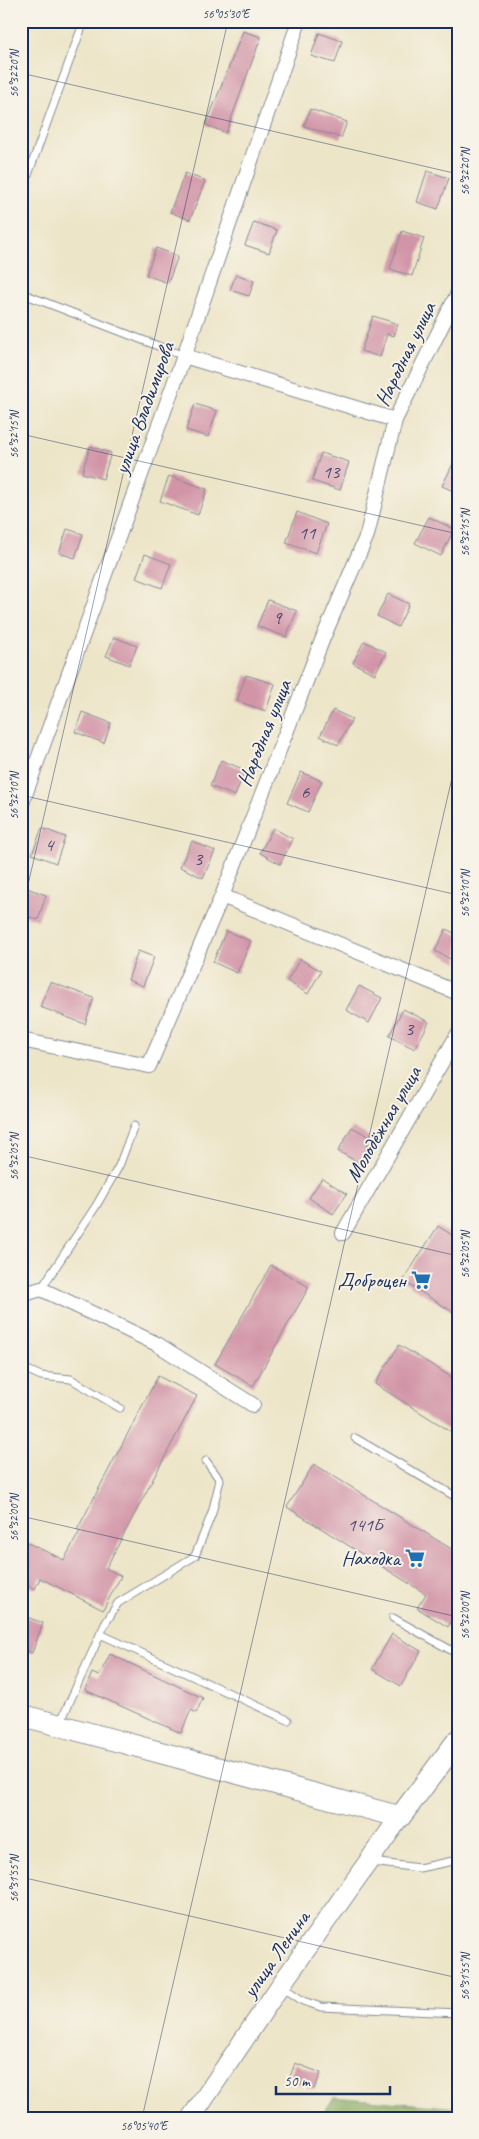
<svg xmlns="http://www.w3.org/2000/svg" width="479" height="2139" font-family="Caveat,sans-serif">
  <rect width="100%" height="100%" fill="#f7f3e8"/>
  <filter id="ink" filterUnits="userSpaceOnUse"><feTurbulence type="fractalNoise" baseFrequency=".02" numOctaves="2"/><feDisplacementMap in="SourceGraphic" scale="10" xChannelSelector="R" yChannelSelector="G"/><feConvolveMatrix kernelMatrix="1 2 1 2 8 2 1 2 1" color-interpolation-filters="sRGB"/></filter>
  <filter id="wash" filterUnits="userSpaceOnUse"><feTurbulence type="fractalNoise" baseFrequency=".0096" numOctaves="4" result="noise"/><feDisplacementMap in="SourceGraphic" scale="20" xChannelSelector="R" yChannelSelector="G"/><feGaussianBlur stdDeviation="1.12" result="paint"/><feColorMatrix in="noise" values="0 0 0 0 0 0 0 0 0 0 0 0 0 0 0 0 0 1.4 0 .05"/><feComposite in="paint" operator="in"/></filter>
  <g filter="url(#wash)">
    <rect width="100%" height="100%" fill="#ede5c8"/>
    <!-- forest -->
    <path fill="#85a85c" stroke="#506c5d" d="M334 2097 458 2108V2118H321Z"/>
    <g id="blocks">
      <!-- building -->
      <path fill="#d295a8" d="M243 31 261 37 226 133 206 125Z
        M319 33 342 41 335 63 311 56Z
        M310 109 347 122 341 138 304 126Z
        M427 171 449 178 438 209 417 202Z
        M185 173 205 181 190 220 170 212Z
        M254 222 277 230 269 253 245 245Z
        M402 231 424 238 412 276 390 269Z
        M156 248 178 256 168 283 146 275Z
        M236 274 254 281 249 296 230 290Z
        M373 316 398 324 394 336 387 334 380 357 361 351Z
        M195 404 217 411 208 437 186 430Z
        M90 446 111 453 103 479 82 473Z
        M321 453 349 462 340 490 312 481Z
        M458 454V493L442 486Z
        M169 476 207 489 198 515 160 501Z
        M297 512 327 524 316 553 286 543Z
        M429 517 454 529 441 556 415 543Z
        M67 529 83 534 75 558 59 553Z
        M145 554 171 564 162 588 136 578Z
        M388 594 409 604 398 627 377 616Z
        M268 600 297 611 286 637 257 626Z
        M114 637 137 646 129 665 106 656Z
        M364 641 386 652 375 674 353 663Z
        M246 675 275 684 266 711 237 701Z
        M333 710 352 719 338 745 320 736Z
        M82 712 111 723 104 743 75 732Z
        M221 760 245 770 235 796 210 786Z
        M301 772 322 781 308 812 287 803Z
        M42 828 65 837 56 863 32 854Z
        M273 828 293 839 280 864 260 853Z
        M192 841 215 851 203 878 180 867Z
        M21 886 46 895 38 920 21 914Z
        M446 929 458 935V963L435 951Z
        M226 931 251 941 237 973 213 962Z
        M138 951 154 957 143 986 128 980Z
        M300 959 321 971 308 994 287 981Z
        M50 982 94 998 85 1024 40 1007Z
        M359 986 382 998 369 1023 346 1010Z
        M403 1009 429 1022 415 1049 389 1036Z
        M352 1127 377 1141 363 1165 338 1151Z
        M322 1178 347 1194 333 1214 309 1198Z
        M438 1226 458 1239V1315L403 1281Z
        M271 1265 309 1287 253 1386 215 1364Z
        M399 1345 458 1381V1436L375 1384Z
        M158 1376 197 1396 106 1568 121 1576 103 1610 40 1578 35 1589 21 1583V1553L26 1542 64 1560 80 1531 77 1530Z
        M314 1464 458 1553V1610L448 1627 417 1608 426 1594 287 1507Z
        M21 1615 43 1623 32 1653 21 1649Z
        M392 1634 421 1651 401 1686 372 1669Z
        M110 1654 203 1698 196 1713 191 1710 181 1733 85 1690 92 1673 99 1676Z
        M295 2063 321 2073 314 2089 289 2080Z"/>
    </g>
  </g>
  <g filter="url(#ink)">
    <use href="#blocks" fill-opacity="0" stroke="#848a93" stroke-width="1"/>
    <g fill="none" stroke-linecap="round" stroke-linejoin="round">
      <defs>
        <path id="service" d="M21 194 84 21
          M21 293 184 356
          M41 1289 96 1206 119 1166 134 1126
          M21 1367 41 1376 71 1379 120 1408
          M355 1438 458 1498
          M393 1618 458 1654
          M100 1634 288 1720
          M60 1723 105 1624 118 1603 195 1556 212 1513 220 1480 206 1461
          M372 1862 419 1868 458 1860
          M281 1986 303 2001 321 2007 458 2013"/>
        <path id="minor" d="M184 356 395 420
          M21 806 184 356 299 21
          M222 896 458 993
          M21 1040 149 1066 222 896 323 638 367 535 395 420 458 293
          M343 1233 458 1034
          M21 1295 41 1289 157 1344 253 1405"/>
        <path id="secondary" d="M191 2118 280 1986 400 1817"/>
        <path id="primary" d="M21 1715 400 1817 458 1740"/>
      </defs>
      <!-- service casing -->
      <use href="#service" stroke="#848a93" stroke-width="9"/>
      <!-- minor casing -->
      <use href="#minor" stroke="#848a93" stroke-width="16"/>
      <!-- secondary casing -->
      <use href="#secondary" stroke="#848a93" stroke-width="21"/>
      <!-- primary casing -->
      <use href="#primary" stroke="#848a93" stroke-width="23"/>
      <!-- service -->
      <use href="#service" stroke="#fff" stroke-width="7"/>
      <!-- minor -->
      <use href="#minor" stroke="#fff" stroke-width="14"/>
      <!-- secondary -->
      <use href="#secondary" stroke="#fff" stroke-width="19"/>
      <!-- primary -->
      <use href="#primary" stroke="#fff" stroke-width="21"/>
    </g>
  </g>
  <!-- ticks -->
  <path fill="none" stroke="#1b2f5e" stroke-width="1" stroke-opacity="0.45" d="M21 73 458 174M21 434 458 534M21 795 458 895M21 915 228 21M21 1155 458 1256M21 1516 458 1617M21 1877 458 1978M142 2118 458 752"/>
  <!-- icons -->
  <defs>
    <symbol id="supermarket-bare" viewBox="-9 -9 18 18"><path d="M-6-5.5h2.5l.6 2H6L4.5 2H-2.5L-4.4-4H-6ZM-1.5 3.2a1.3 1.3 0 1 0 .1 0ZM3 3.2a1.3 1.3 0 1 0 .1 0Z" fill="#1f6fb2" stroke="#f7f3e8" stroke-width="2.5" paint-order="stroke"/></symbol>
  </defs>
  <g fill-rule="evenodd">
    <use href="#supermarket-bare" x="407" y="1266" width="28" height="28"/>
    <use href="#supermarket-bare" x="401" y="1544" width="28" height="28"/>
  </g>
  <g text-anchor="middle" dominant-baseline="central" stroke-width="4" stroke-linejoin="round" paint-order="stroke">
    <!-- number labels -->
    <g font-size="19" fill="#494870">
      <text x="331" y="472">13</text>
      <text x="307" y="533">11</text>
      <text x="277" y="618">9</text>
      <text x="305" y="792">6</text>
      <text x="49" y="845">4</text>
      <text x="198" y="859">3</text>
      <text x="409" y="1029">3</text>
      <text x="365" y="1525">141Б</text>
    </g>
    <!-- street labels -->
    <g font-size="21" fill="#1b2f5e" stroke="#f7f3e8">
      <text transform="translate(405 354) rotate(-64)">Народная улица</text>
      <text transform="translate(144 408) rotate(-70)">улица Владимирова</text>
      <text transform="translate(264 733) rotate(-68)">Народная улица</text>
      <text transform="translate(383 1124) rotate(-60)">Молодёжная улица</text>
      <text transform="translate(276 1954) rotate(-55)">улица Ленина</text>
    </g>
    <!-- poi labels -->
    <g font-size="21" fill="#1b2f5e" stroke="#f7f3e8" text-anchor="end">
      <text x="406" y="1280">Доброцен</text>
      <text x="400" y="1558">Находка</text>
    </g>
  </g>
  <!-- margin -->
  <rect width="479" height="2139" fill="none" stroke="#f7f3e8" stroke-width="55"/>
  <!-- scale -->
  <path d="M276 2086v8h114v-8" fill="none" stroke="#1b2f5e" stroke-width="2.5"/>
  <text x="284" y="2086" font-size="15" fill="#1b2f5e" stroke="#f7f3e8" stroke-width="4" paint-order="stroke">50 m</text>
  <rect x="28" y="28" width="424" height="2084" fill="none" stroke="#1b2f5e" stroke-width="2"/>
  <g font-size="12" text-anchor="middle" fill="#1b2f5e">
    <text x="226" y="18">56°05'30"E</text>
    <text transform="translate(14 74) rotate(-90)" y="4">56°32'20"N</text>
    <text transform="translate(465 172) rotate(-90)" y="4">56°32'20"N</text>
    <text transform="translate(14 435) rotate(-90)" y="4">56°32'15"N</text>
    <text transform="translate(465 533) rotate(-90)" y="4">56°32'15"N</text>
    <text transform="translate(14 796) rotate(-90)" y="4">56°32'10"N</text>
    <text transform="translate(465 894) rotate(-90)" y="4">56°32'10"N</text>
    <text transform="translate(14 1157) rotate(-90)" y="4">56°32'05"N</text>
    <text transform="translate(465 1255) rotate(-90)" y="4">56°32'05"N</text>
    <text transform="translate(14 1518) rotate(-90)" y="4">56°32'00"N</text>
    <text transform="translate(465 1616) rotate(-90)" y="4">56°32'00"N</text>
    <text transform="translate(14 1879) rotate(-90)" y="4">56°31'55"N</text>
    <text transform="translate(465 1977) rotate(-90)" y="4">56°31'55"N</text>
    <text x="144" y="2130">56°05'40"E</text>
  </g>
</svg>
